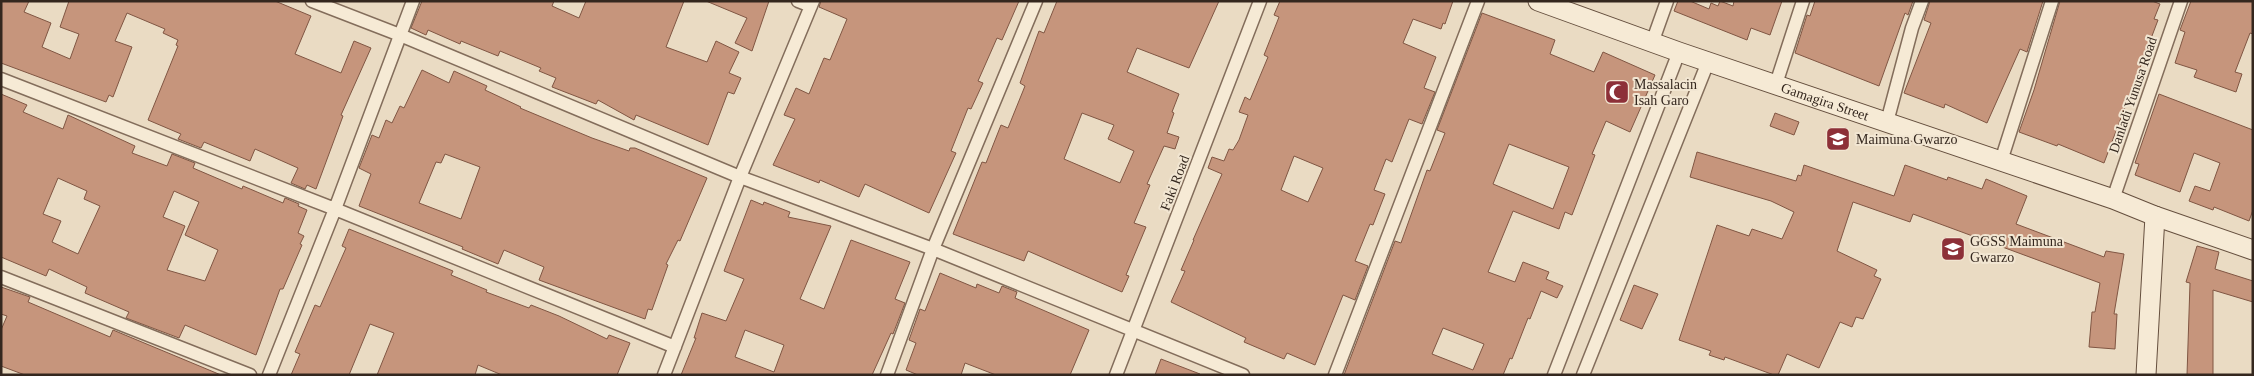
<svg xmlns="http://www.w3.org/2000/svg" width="2254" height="376" font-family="Georgia,serif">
  <rect width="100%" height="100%" fill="#eadbc3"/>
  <!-- building -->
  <path fill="#c6957c" stroke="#805643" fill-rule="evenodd" d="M1 1H29L24 12 51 23 42 47 70 59 79 34 60 27 69 1H275L311 16 295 54 341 73 354 41 371 48 341 115 343 116 316 189 307 185 305 189 291 183 298 168 255 149 250 161 204 142 201 148 178 139 181 134 148 120 178 46 176 45 178 40 163 33 165 29 127 13 115 41 132 47 113 97 109 95 106 102 1 63Z
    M422 1H554L552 6 579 18 586 1H684L666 47 707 62 716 41 739 52 729 73 741 78 734 94 728 92 708 145 636 115 634 120 598 100 596 104 552 87 556 78 539 71 541 68 500 51 498 56 461 41 460 44 428 30 426 35 411 28Z
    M706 1H769L752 51 735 43 747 18Z
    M821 1H1019L1002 40 997 38 978 81 983 83 971 109 968 108 951 151 956 153 929 213 865 184 859 197 820 180 819 183 773 165 795 119 784 115 796 88 809 94 824 58 830 60 847 19 819 7Z
    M1057 1H1219L1189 68 1137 48 1127 72 1179 94 1172 112 1174 113 1167 133 1179 137 1175 149 1164 146 1147 184 1150 185 1134 223 1146 227 1126 275 1129 276 1122 292 1028 251 1024 261 953 234 982 162 986 163 1001 125 1008 128 1025 86 1020 83 1039 31 1044 33ZM1082 113 1114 125 1108 139 1134 151 1120 183 1064 159Z
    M1280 1H1453L1445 24 1443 23 1441 29 1413 19 1403 43 1436 57 1424 88 1435 92 1422 124 1409 119 1392 162 1386 159 1374 190 1385 194 1373 225 1370 224 1355 261 1368 266 1355 300 1343 295 1315 365 1287 353 1284 359 1244 342 1246 338 1171 302 1185 271 1181 270 1194 240H1193L1222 174 1208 168 1212 157 1224 161 1229 149 1233 150 1239 140 1248 115 1239 112 1245 97 1250 100 1268 57 1264 55 1279 17 1274 15ZM1294 156 1323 168 1308 202 1281 190Z
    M1678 1H1690L1709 9 1711 3 1718 6 1720 1 1733 6 1734 1H1782L1770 35 1751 28 1747 40 1674 11Z
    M1815 1H1913L1908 15 1905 13 1879 86 1795 53 1807 15 1810 16Z
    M1930 1H2043L2027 52 2020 49 1987 123 1945 104 1944 108 1904 93 1931 23 1924 20Z
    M2060 1H2152L2160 4 2154 19 2158 20 2104 163 2058 144 2057 146 2019 132 2034 90Z
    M2191 1H2253V34L2250 33 2235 72 2242 74 2236 92 2194 77 2197 70 2175 63 2185 32 2180 30Z
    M1482 13 1555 40 1550 54 1594 72 1603 52 1655 75 1630 132 1606 121 1592 154 1595 155 1572 215 1565 212 1559 229 1513 211 1488 272 1515 282 1523 262 1549 272 1546 279 1563 286 1557 298 1541 291 1530 319 1528 318 1512 359 1510 358 1503 375H1344L1395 241 1401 243 1427 170 1430 171 1445 133 1437 130ZM1509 144 1569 167 1553 209 1493 184ZM1443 328 1484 344 1473 370 1432 354Z
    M422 70 449 83 454 71 487 86 485 90 521 107 520 108 592 138 629 151 630 148H635L707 178 680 241 678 240 666 264 668 265 652 310 648 309 645 319 539 280 544 267 504 250 498 264 462 249 463 247 359 206 371 174 359 168 372 135 379 138 386 120 392 123 400 106 404 108ZM445 154 480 167 461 219 419 203 436 162 441 163Z
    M1 94 27 105 23 112 63 129 68 115 135 146 132 153 167 166 172 154 195 163 193 168 242 189 243 186 283 203 285 198 299 204 298 206 307 210 298 233 304 236 300 244 302 245 283 289H280L256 355 185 325 179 338 126 318 129 312 85 293 87 287 49 269 46 276 1 257ZM58 178 87 191 84 199 100 206 78 254 52 242 61 221 43 214ZM174 191 199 202 185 235 218 250 205 281 167 270 185 226 163 217Z
    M2159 94 2253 130V210L2249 221 2214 207 2213 210 2189 201 2195 186 2210 191 2220 163 2194 153 2180 192 2135 175 2139 164 2135 163Z
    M1775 113 1799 122 1794 135 1770 126Z
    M1697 152 1796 181 1798 175 1801 176 1804 165 1894 196 1905 165 1947 180 1948 177 1982 189 1986 179 2027 196 2016 224 2104 257 2106 251 2124 254 2114 314H2117L2115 349 2089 347 2092 312H2095L2100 283 1913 214 1910 222 1853 202 1837 251 1877 270 1874 276 1881 279 1863 319 1856 317 1852 327 1840 322 1819 368 1787 354 1778 375H1774L1725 357 1724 360 1709 355 1711 351 1679 340 1717 225 1749 236 1752 229 1782 239 1794 212 1771 201 1690 177Z
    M751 200 763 205 764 202 790 212 788 217 831 226 800 299 824 309 851 240 910 262 895 299 905 303 893 334 891 333 872 375H681L696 338H694L702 313 726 321 744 279 724 271ZM745 330 784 345 774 372 735 357Z
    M349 229 453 271 451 275 487 290 486 292 529 308 531 305 559 316 607 339 609 335 630 343 617 375H502L478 365 475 375H377L394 333 370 324 349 375H291L300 354 295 352 315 305 320 307 346 248 342 246Z
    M2197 246 2219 252 2215 269 2253 281V302L2213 290V375H2187L2190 283 2186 282Z
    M940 273 976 288 977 284 999 293 1002 286 1017 292 1015 298 1089 330 1070 375H996L965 363 961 375H918L906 370 916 343 909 340 920 309 925 311Z
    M1634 285 1658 294 1642 329 1620 320Z
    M1 287 30 297 28 302 110 337 113 330 221 375H25L1 366V330L7 316 1 314Z
    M1161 359 1200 374V375H1155Z"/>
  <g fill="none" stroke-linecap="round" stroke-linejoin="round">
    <defs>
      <path id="street" d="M312 1 400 35 740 177 933 249 1243 375
        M798 1 811 6
        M1652 43 1667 1
        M1 79 335 209 675 347
        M1776 84 1803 1
        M1887 122 1912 28 1922 1
        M2001 161 2052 1
        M2113 199 2181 1
        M1 277 250 375
        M269 375 335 209 413 1
        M664 375 740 177 813 1
        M887 375 933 249 1036 1
        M1116 375 1260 1
        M1335 375 1478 1
        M1554 375 1679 52
        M1583 375 1708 62"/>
      <g id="secondary">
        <path id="s1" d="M1538 1 1679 52 2113 199 2155 216 2253 250"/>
        <path d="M2146 375 2155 216"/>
      </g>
    </defs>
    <!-- street casing -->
    <use href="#street" stroke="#836d5b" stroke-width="15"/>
    <!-- secondary casing -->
    <use href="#secondary" stroke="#654f3e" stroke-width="21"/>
    <!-- street -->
    <use href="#street" stroke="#f6ead5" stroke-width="12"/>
    <!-- secondary -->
    <use href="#secondary" stroke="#f6ead5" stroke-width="19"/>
  </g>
  <!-- icons -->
  <defs>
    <symbol id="mosque-square" viewBox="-11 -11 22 22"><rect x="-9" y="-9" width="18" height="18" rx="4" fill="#8d3038" stroke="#f2e6d2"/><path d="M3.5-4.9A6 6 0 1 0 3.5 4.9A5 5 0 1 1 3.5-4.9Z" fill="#fff"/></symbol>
    <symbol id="school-square" viewBox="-11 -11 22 22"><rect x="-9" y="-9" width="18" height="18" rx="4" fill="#8d3038" stroke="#f2e6d2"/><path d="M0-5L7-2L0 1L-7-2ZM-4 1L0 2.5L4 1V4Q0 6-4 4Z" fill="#fff"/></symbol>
  </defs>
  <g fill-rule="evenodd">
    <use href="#mosque-square" x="1603" y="78" width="28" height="28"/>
    <use href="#school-square" x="1824" y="125" width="28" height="28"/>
    <use href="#school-square" x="1939" y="235" width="28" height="28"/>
  </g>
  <g text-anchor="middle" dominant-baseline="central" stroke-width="4" stroke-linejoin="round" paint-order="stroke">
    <!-- poi labels -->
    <g font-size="14" fill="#34271e" stroke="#f2e6d2" text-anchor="start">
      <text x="1634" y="84">Massalacin<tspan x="1634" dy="16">Isah Garo</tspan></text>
      <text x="1856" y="139">Maimuna Gwarzo</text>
      <text x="1970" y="241">GGSS Maimuna<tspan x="1970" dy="16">Gwarzo</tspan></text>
    </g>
    <!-- street labels -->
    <g font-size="14" fill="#34271e" stroke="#f2e6d2">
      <text transform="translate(2133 95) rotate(-71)">Danladi Yunusa Road</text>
      <text stroke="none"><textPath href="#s1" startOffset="304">Gamagira Street</textPath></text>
      <text transform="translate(1175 183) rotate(-69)">Faki Road</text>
    </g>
  </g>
  <!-- border -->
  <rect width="2254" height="376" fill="none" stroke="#34271e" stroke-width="5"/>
</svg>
